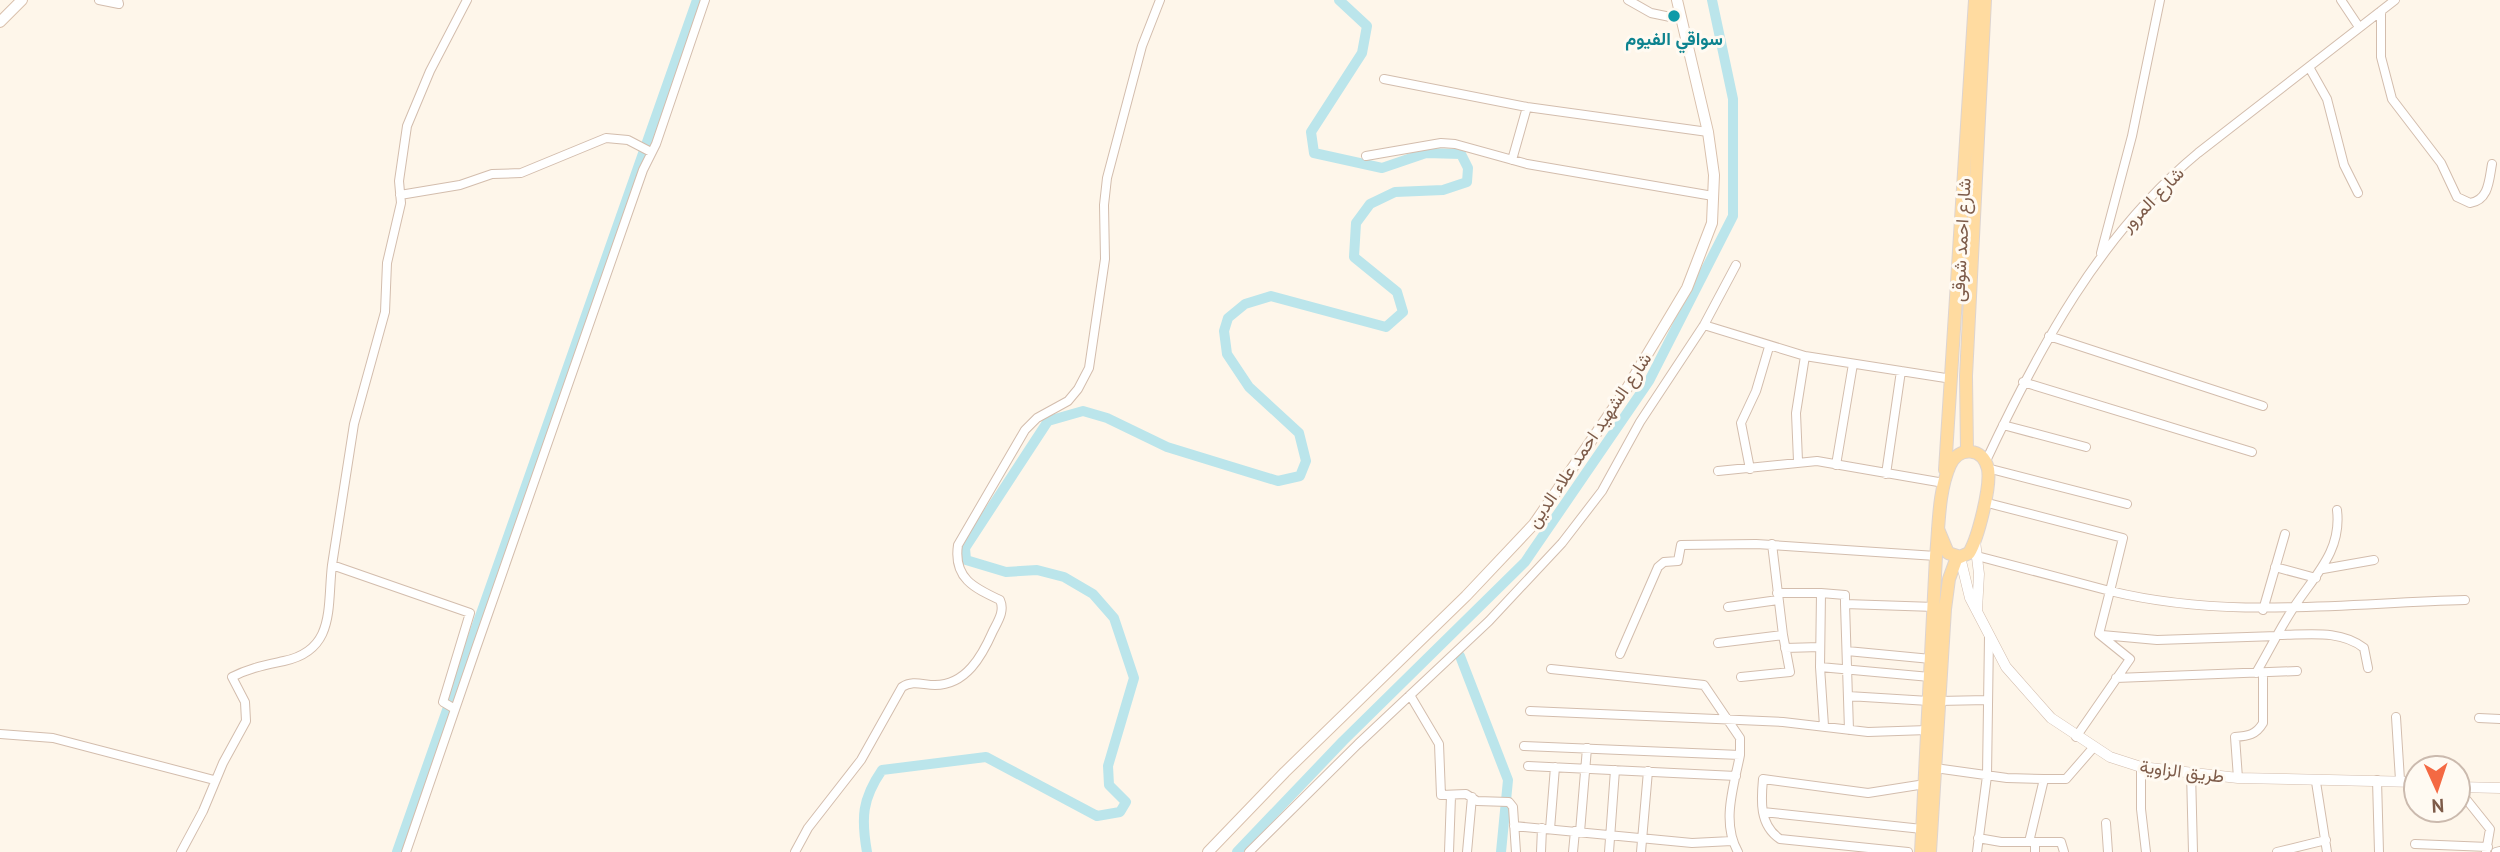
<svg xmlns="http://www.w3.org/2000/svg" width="2500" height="852" font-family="'PT Sans',Vazirmatn,sans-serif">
  <rect width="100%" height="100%" fill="#fef6ea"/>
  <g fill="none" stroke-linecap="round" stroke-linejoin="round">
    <!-- canal -->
    <path stroke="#bbe5eb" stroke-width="10" d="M1460 656 1508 780 1501 852
      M397 852 697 0
      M867 852C861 818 862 799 882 770L986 757 1097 816 1120 812 1126 802 1109 785 1108 766 1134 678 1114 618 1093 594 1064 577 1037 570 1006 572 966 560 965 548 1048 421 1083 411 1107 418 1167 447 1278 481 1300 476 1306 461 1299 433 1249 387 1227 354 1224 331 1228 318 1245 304 1271 296 1386 327 1403 312 1397 292 1354 257 1356 223 1370 204 1395 192 1443 190 1467 182 1468 168 1461 154 1426 153 1382 168 1314 153 1311 132 1362 53 1367 26 1339 0
      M1237 852 1343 741 1525 562 1649 381 1733 216V99L1712 0"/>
    <defs>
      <path id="minor" d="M99 0 119 4 118 0
        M1628 0 1651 13 1680 19
        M2341 0 2359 27
        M2381 11V57L2392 99 2441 163 2457 197 2470 203C2489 200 2489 180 2492 164
        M2309 67 2327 99 2344 165 2358 193
        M1384 79 1527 107 1708 132
        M1366 156 1441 143 1455 144 1527 164 1713 196
        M1512 160 1527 107
        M400 195 460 185 492 174 521 173 606 138 628 140 651 152
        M2101 253 2132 136 2160 0
        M1704 325 1805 356 1952 379
        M2049 336 2263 406
        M2023 382 2252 452
        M2003 425 2086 447
        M1798 461 1796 413 1805 356
        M1985 463C2039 348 2099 235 2198 153L2395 0
        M1836 465 1853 364
        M1987 468 2127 504
        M1750 469 1741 423 1756 391 1769 347
        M1718 471 1817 461 1944 483
        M1886 474 1901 371
        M1977 556 2110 591 2123 538 1984 502
        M2275 567 2316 578
        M2323 569 2374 560
        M1777 593H1821L1820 667 1824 726
        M1821 593 1845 595V604L1935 607
        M1845 604 1849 730
        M1728 607 1778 600
        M2263 610 2285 534
        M2102 635 2157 640 2277 636
        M2278 635C2307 635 2340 629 2364 648L2368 668
        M1718 643 1783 635 1772 544
        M1785 648 1820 647
        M1847 651 1931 659
        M1620 654 1658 567 1664 562 1678 561 1681 545 1756 544 1936 556
        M1820 667 1930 677
        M1551 669 1704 685 1740 738V755
        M2256 673C2269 651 2280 628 2294 607 2315 575 2342 551 2337 510
        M1741 677 1790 672 1783 635
        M2116 678 2297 671
        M1410 695 1439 744 1441 795 1466 794 1477 801 1509 802 1513 807 1516 852
        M1848 696 1929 701
        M1938 701 1988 700
        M455 709 443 702 470 613 332 565 354 424 385 312 387 263 401 203 399 181 407 126 430 71 467 0
        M1530 711 1783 722 1868 732 1928 730
        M2396 717 2400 780
        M2479 718 2500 719
        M0 734 53 738 214 780
        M2076 737 2130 659 2099 634 2110 591C2229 620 2345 603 2465 600
        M1524 746 1740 755C1734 786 1721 822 1738 852
        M1528 766 1736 776
        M2141 767V809L2146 852
        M1935 768 2007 778 2044 779
        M2191 772 2193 852
        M2238 778 2235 737C2248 736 2256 735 2263 723V672
        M2377 780 2379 852
        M2316 782 2327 852
        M2458 789 2490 829 2486 852
        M1763 812 1922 829
        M2106 823 2108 852
        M1514 826 1692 843 1732 841
        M1550 829 1555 767
        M1580 832 1587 748
        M1978 838 2001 842H2035V852
        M2029 842 2044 779H2066L2093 748
        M2035 842H2061L2064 852
        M2415 844 2488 847
        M181 852 203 811 223 763 246 721 245 702 232 677C249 668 266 665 284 661 336 650 327 607 332 565
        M406 852C483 624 565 398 643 170L656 144 705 0
        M795 852 808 828 861 760 902 687C913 680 923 685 935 685 966 685 982 656 993 631 998 621 1005 611 1000 600 974 588 953 578 958 545L1025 430 1037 418 1068 401 1078 389 1089 368 1105 259 1104 205 1107 178 1142 46 1160 0
        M1249 852 1358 744 1489 621 1562 543 1602 491 1640 422 1704 325 1736 265
        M1449 852 1451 796
        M1467 852 1472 797
        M1541 852 1542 828
        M1573 852 1575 831
        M1609 852 1615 770
        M1641 852 1648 771
        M1908 852 1780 839C1759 825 1761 800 1763 779L1868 793 1925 784
        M1977 852 1987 776 1989 636
        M2277 852 2326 840
        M2496 852 2500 851"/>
      <path id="tertiary" d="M1975 541 1979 574 1977 610
        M1960 557 1970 598 2006 667 2051 718 2110 757 2141 767 2238 778 2416 782
        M2458 787 2500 788"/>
      <path id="secondary" d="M0 22 22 0
        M1208 852 1285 772 1466 596 1534 524 1626 390 1687 288 1712 223 1714 175 1708 132 1677 0"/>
      <path id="primary" d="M1967 451 1966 376 1985 0
        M1945 470 1975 0
        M1921 852 1936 556C1939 527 1938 492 1950 465 1959 446 1983 447 1988 469 1991 487 1978 538 1969 553L1960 557 1948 553 1938 529
        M1930 852 1945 609 1949 579 1957 557"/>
    </defs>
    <!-- minor casing -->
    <use href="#minor" stroke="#d3bdad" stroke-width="10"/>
    <!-- tertiary casing -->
    <use href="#tertiary" stroke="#d3bdad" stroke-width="11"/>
    <!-- secondary casing -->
    <use href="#secondary" stroke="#d9c0ac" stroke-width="12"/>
    <!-- primary casing -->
    <use href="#primary" stroke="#ddd4d0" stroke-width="14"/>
    <!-- minor -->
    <use href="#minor" stroke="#fff" stroke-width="8"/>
    <!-- tertiary -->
    <use href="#tertiary" stroke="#fff" stroke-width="10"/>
    <!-- secondary -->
    <use href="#secondary" stroke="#fff" stroke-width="10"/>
    <!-- primary -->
    <use href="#primary" stroke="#ffdba0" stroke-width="12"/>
  </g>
  <!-- markers -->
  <circle fill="#0f9aa8" stroke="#fffaf2" stroke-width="2.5" cx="1674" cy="16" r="7"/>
  <g text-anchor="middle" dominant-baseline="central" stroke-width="6" stroke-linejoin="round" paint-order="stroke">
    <!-- culture labels -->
    <g font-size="18" font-weight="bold" fill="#0d838f" stroke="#fffaf2">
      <text x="1674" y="38">سواقي الفيوم</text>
    </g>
    <!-- street labels -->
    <g font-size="18" fill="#7d5b49" stroke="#fffaf2">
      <text transform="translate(2152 199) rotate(-46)">شارع المرور</text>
      <text transform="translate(1961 240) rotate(-87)">شارع احمد شوقى</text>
      <text transform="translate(1589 440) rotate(-56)">شارع الشهيد احمد علاء الدين</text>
      <text transform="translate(2182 771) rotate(7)">طريق الزاوية</text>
    </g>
  </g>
  <!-- north arrow -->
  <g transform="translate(2437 789) rotate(177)"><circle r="33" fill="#fffaf2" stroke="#cbbaae" stroke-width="2"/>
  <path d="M0-5L12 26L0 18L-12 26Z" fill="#f46943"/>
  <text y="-10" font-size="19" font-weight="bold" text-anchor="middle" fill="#7d5b49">N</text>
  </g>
</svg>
